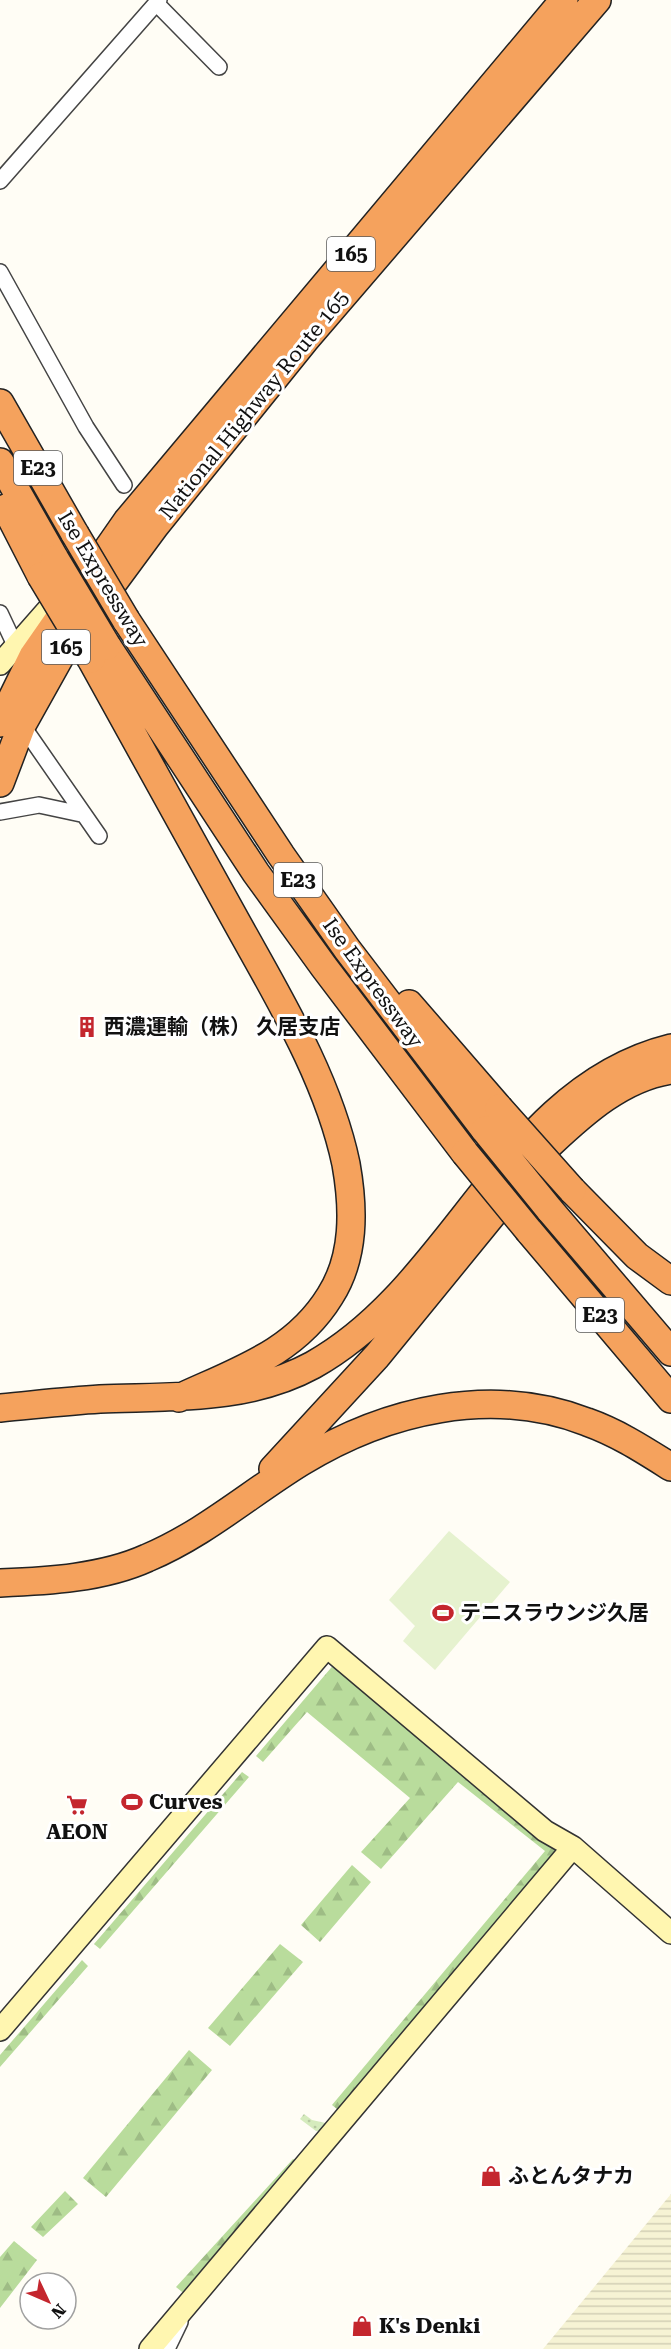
<svg xmlns="http://www.w3.org/2000/svg" width="671" height="2349" font-family="'Roboto Serif','Noto Sans JP',serif">
  <defs>
    <pattern id="farmland-rules" width="6" height="5" patternUnits="userSpaceOnUse" patternTransform="scale(1.5)"><rect width="6" height="5" fill="#f6f3d4"/><path d="M0 2.5h6" fill="none" stroke="#d2cfb5"/></pattern>
    <pattern id="grass-dots" width="8" height="8" patternUnits="userSpaceOnUse" patternTransform="scale(1.5)"><rect width="8" height="8" fill="#d5ebbd"/><path d="M2 2h.1M6 6h.1" fill="none" stroke="#b6c8a1" stroke-width="1.8" stroke-linecap="round"/></pattern>
    <pattern id="forest-firs" width="22" height="20" patternUnits="userSpaceOnUse" patternTransform="scale(1.5)"><rect width="22" height="20" fill="#b9dc9c"/><path d="M5 1l3.5 6h-7zM16 11l3.5 6h-7z" fill="#9ebc85"/></pattern>
  </defs>
  <rect width="100%" height="100%" fill="#fffdf5"/>
  <!-- farmland -->
  <path fill="url(#farmland-rules)" d="M671 2194V2349H543Z"/>
  <!-- grass -->
  <path fill="url(#grass-dots)" d="M304 2114 312 2120 330 2124 324 2132 316 2131 300 2119Z"/>
  <!-- forest -->
  <path fill="url(#forest-firs)" d="M336 1662 564 1851 343 2114 332 2105 545 1851 458 1782 381 1869 361 1852 410 1798 307 1712 263 1762 256 1756Z
    M242 1772 249 1777 100 1949 94 1944Z
    M352 1865 371 1882 320 1942 301 1925Z
    M280 1944 303 1962 230 2046 208 2028Z
    M82 1960 88 1966 0 2067V2055Z
    M189 2050 212 2070 106 2197 83 2178Z
    M293 2159 298 2162 187 2296 176 2287Z
    M65 2191 78 2204 43 2237 31 2227Z
    M14 2241 37 2260 0 2308V2257Z"/>
  <!-- pitch -->
  <path fill="#e6f2cf" d="M449 1531 510 1582 435 1670 403 1641 415 1626 389 1600Z"/>
  <g fill="none" stroke-linecap="round" stroke-linejoin="round">
    <defs>
      <path id="street" d="M156 3 219 67
        M0 181 159 0
        M0 272 86 427 124 485
        M0 613 15 645
        M22 725 99 836
        M0 812 39 805 81 814
        M167 2349 180 2322"/>
      <path id="secondary" d="M0 664 65 590
        M0 2030 327 1647 545 1831 573 1847 671 1933
        M150 2349 573 1847"/>
      <path id="highway" d="M0 403 75 534
        M0 462 55 559
        M6 508 41 576
        M126 620 281 855 347 949 485 1130
        M107 646 256 873 324 967 465 1153
        M91 659C139 747 188 834 236 921 278 997 328 1078 346 1164 354 1209 355 1257 330 1296 295 1353 237 1371 179 1398
        M0 723 33 656 127 521 564 0
        M0 783 22 725 65 648 155 526 305 340 597 0
        M409 1004 499 1108
        M572 1190 637 1256 671 1281
        M549 1209 671 1352
        M529 1231 671 1399
        M0 1408C33 1405 66 1401 100 1399 172 1396 247 1401 313 1365 456 1285 506 1089 671 1048
        M273 1469 377 1356 550 1144C584 1112 623 1077 671 1070
        M0 1583C48 1581 103 1578 147 1558 204 1534 249 1494 301 1462 386 1410 491 1385 587 1422 618 1433 644 1450 671 1467"/>
    </defs>
    <!-- street casing -->
    <use href="#street" stroke="#444" stroke-width="18"/>
    <!-- secondary casing -->
    <use href="#secondary" stroke="#333" stroke-width="24"/>
    <!-- highway casing -->
    <use href="#highway" stroke="#222" stroke-width="30"/>
    <!-- street -->
    <use href="#street" stroke="#fff" stroke-width="15"/>
    <!-- secondary -->
    <use href="#secondary" stroke="#fff6b0" stroke-width="21"/>
    <!-- highway -->
    <use href="#highway" stroke="#f5a25d" stroke-width="27"/>
    <defs>
      <path id="highway-bridge" d="M75 534 126 620
        M55 559 107 646
        M41 576 91 659
        M499 1108 572 1190
        M485 1130 549 1209
        M465 1153 529 1231"/>
    </defs>
    <!-- highway-bridge casing -->
    <use href="#highway-bridge" stroke="#222" stroke-width="30" stroke-linecap="butt"/>
    <!-- highway-bridge -->
    <use href="#highway-bridge" stroke="#f5a25d" stroke-width="27"/>
  </g>
  <!-- icons -->
  <defs>
    <symbol id="building-bare" viewBox="-9 -9 18 18"><path d="M-4-6H4V6H1V3H-1V6H-4ZM-2.5-4.3h1.7v1.8h-1.7ZM.8-4.3h1.7v1.8H.8ZM-2.5-1h1.7V.8h-1.7ZM.8-1h1.7V.8H.8Z" fill="#c4262e" stroke="#fff" stroke-width="2.5" paint-order="stroke"/></symbol>
    <symbol id="stadium-bare" viewBox="-9 -9 18 18"><path d="M0-5a6.5 5 0 1 0 0 10a6.5 5 0 1 0 0-10ZM-3.5-1.8h7v3.6h-7Z" fill="#c4262e" stroke="#fff" stroke-width="2.5" paint-order="stroke"/></symbol>
    <symbol id="supermarket-bare" viewBox="-9 -9 18 18"><path d="M-6-5.5h2.5l.6 2H6L4.5 2H-2.5L-4.4-4H-6ZM-1.5 3.2a1.3 1.3 0 1 0 .1 0ZM3 3.2a1.3 1.3 0 1 0 .1 0Z" fill="#c4262e" stroke="#fff" stroke-width="2.5" paint-order="stroke"/></symbol>
    <symbol id="shop-bare" viewBox="-9 -9 18 18"><path d="M-5-2.5h2.3a2.7 3.5 0 0 1 5.4 0H5L5.5 6h-11ZM-1.5-2.5h3a1.5 2.3 0 0 0-3 0Z" fill="#c4262e" stroke="#fff" stroke-width="2.5" paint-order="stroke"/></symbol>
  </defs>
  <g fill-rule="evenodd">
    <use href="#building-bare" x="72" y="1012" width="30" height="30"/>
    <use href="#stadium-bare" x="428" y="1598" width="30" height="30"/>
    <use href="#stadium-bare" x="117" y="1787" width="30" height="30"/>
    <use href="#supermarket-bare" x="62" y="1790" width="30" height="30"/>
    <use href="#shop-bare" x="476" y="2161" width="30" height="30"/>
    <use href="#shop-bare" x="347" y="2311" width="30" height="30"/>
  </g>
  <g text-anchor="middle" dominant-baseline="central" stroke-width="6" stroke-linejoin="round" paint-order="stroke">
    <!-- shield labels -->
    <g fill="#fff" stroke="#585858" stroke-width="1.5">
      <rect x="327" y="237" width="48" height="34" rx="4.5"/>
      <rect x="14" y="451" width="48" height="34" rx="4.5"/>
      <rect x="42" y="630" width="48" height="34" rx="4.5"/>
      <rect x="274" y="863" width="48" height="34" rx="4.5"/>
      <rect x="576" y="1298" width="48" height="34" rx="4.5"/>
    </g>
    <g font-size="20" font-weight="bold" fill="#111">
      <text x="351" y="254">165</text>
      <text x="38" y="468">E23</text>
      <text x="66" y="647">165</text>
      <text x="298" y="880">E23</text>
      <text x="600" y="1315">E23</text>
    </g>
    <!-- street labels -->
    <g font-size="21" fill="#111" stroke="#fff">
      <text transform="translate(254 405) rotate(-51)">National Highway Route 165</text>
      <text transform="translate(103 579) rotate(59)">Ise Expressway</text>
      <text transform="translate(373 983) rotate(54)">Ise Expressway</text>
    </g>
    <!-- poi labels -->
    <g font-size="21" font-weight="bold" fill="#111" stroke="#fff" text-anchor="start">
      <text x="104" y="1027">西濃運輸（株） 久居支店</text>
      <text x="460" y="1613">テニスラウンジ久居</text>
      <text x="149" y="1802">Curves</text>
      <text x="77" y="1832" text-anchor="middle">AEON</text>
      <text x="508" y="2176">ふとんタナカ</text>
      <text x="379" y="2326">K's Denki</text>
    </g>
  </g>
  <!-- north arrow -->
  <g transform="translate(48 2301) rotate(134)"><circle r="28" fill="#ffffff" stroke="#a0a0a0" stroke-width="1.5"/>
  <path d="M0-4.5L10 22L0 15L-10 22Z" fill="#c4262e"/>
  <text y="-9" font-size="16" font-weight="bold" text-anchor="middle" fill="#111111">N</text>
  </g>
</svg>
